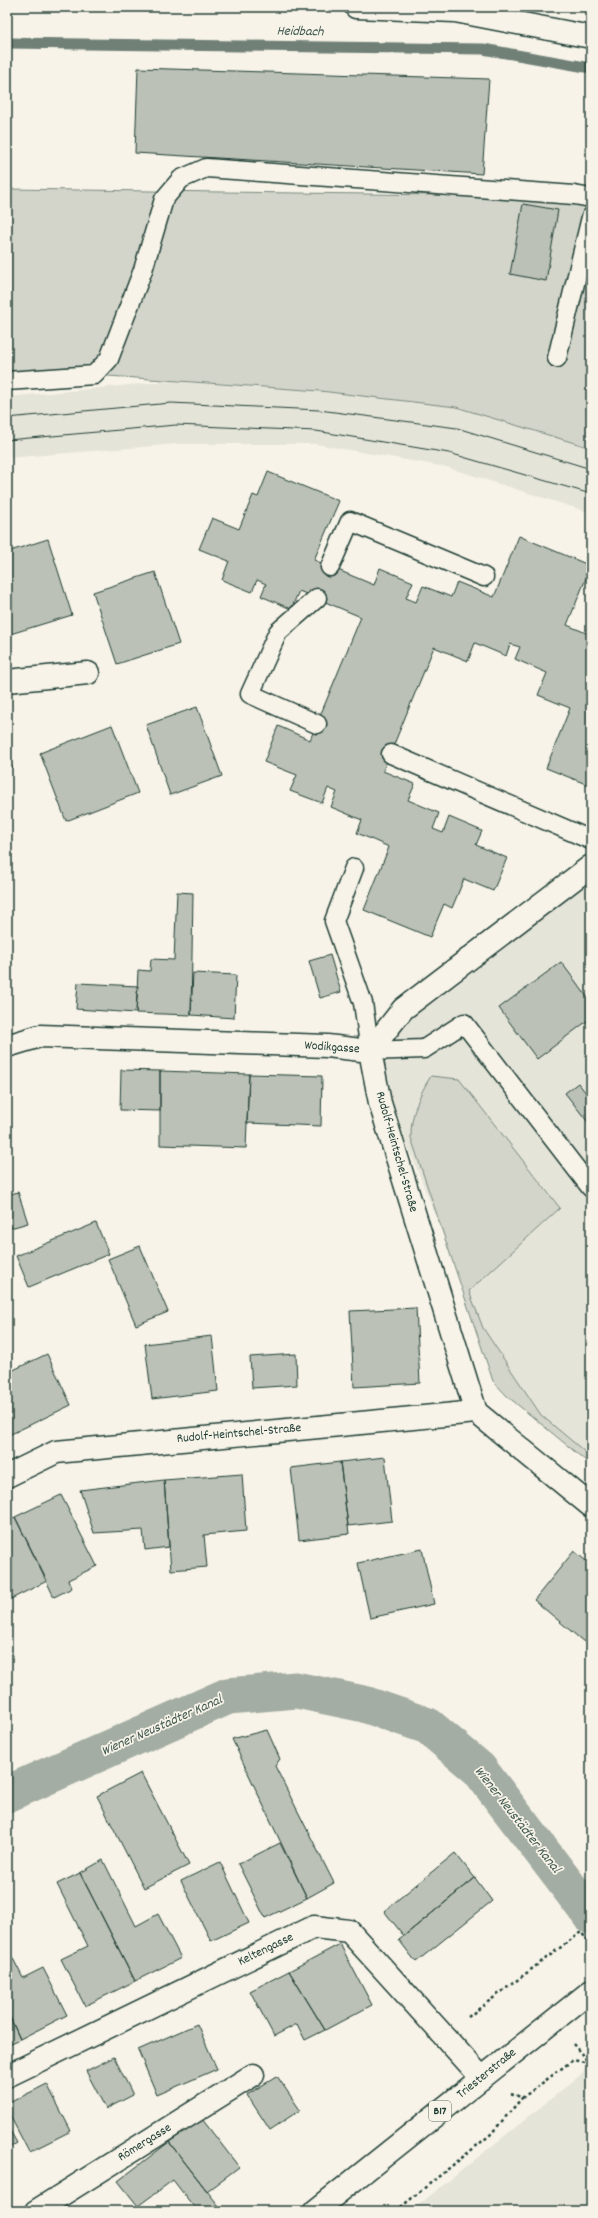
<svg xmlns="http://www.w3.org/2000/svg" width="598" height="2218" font-family="Dekko,sans-serif">
  <rect width="100%" height="100%" fill="#f7f3e8"/>
  <filter id="ink" filterUnits="userSpaceOnUse"><feTurbulence type="fractalNoise" baseFrequency=".025" numOctaves="2"/><feDisplacementMap in="SourceGraphic" scale="8" xChannelSelector="R" yChannelSelector="G"/><feConvolveMatrix kernelMatrix="1 2 1 2 8 2 1 2 1" color-interpolation-filters="sRGB"/></filter>
  <g filter="url(#ink)">
    <!-- built -->
    <path fill="#e5e4d9" d="M171 381 320 391 456 407 591 448V513L446 467 315 444H178L7 458V397Z
      M591 883V1464L507 1396 370 1051 403 1009Z
      M591 2047V2211H411L583 2073Z"/>
    <!-- green -->
    <path fill="#d3d5ca" stroke="#79897f" d="M7 189 584 197 591 204V448L456 407 320 391 94 375 7 378Z
      M431 1076 459 1079 560 1208 469 1291 483 1328 541 1415 591 1457V1465L507 1396 493 1381 411 1138C410 1117 419 1094 431 1076Z"/>
    <g fill="none" stroke-linecap="round" stroke-linejoin="round">
      <!-- stream -->
      <path stroke="#6f8077" stroke-width="11" d="M7 43 483 49 591 68"/>
      <!-- canal -->
      <path stroke="#a4ada3" stroke-width="37" d="M7 1794 228 1696 296 1690 364 1704 428 1726 479 1769 591 1916"/>
    </g>
    <!-- building -->
    <path fill="#bbc1b6" stroke="#1f3d34" d="M138 68 489 79 482 174 135 153Z
      M523 204 558 210 546 281 510 274Z
      M268 472 339 501 314 560 374 585 380 568 413 582 406 598 416 602 423 586 451 597 457 582 494 597 519 536 591 566 567 625 591 635V786L546 768 570 708 538 695 547 673 515 659 520 647 510 644 506 656 475 643 468 661 434 647 383 771 415 784 408 800 439 813 433 829 443 833 449 817 482 831 476 845 507 858 493 891 464 879 452 908 444 904 430 937 364 910 389 847 357 833 362 820 331 807 337 792 328 788 322 803 290 791 297 775 264 762 278 726 310 740 361 617 299 591 291 609 261 596 266 584 257 580 252 592 222 580 229 561 199 549 212 518 239 529 253 495 258 497Z
      M48 539 72 615 7 635V552Z
      M155 572 179 644 117 664 93 592Z
      M197 707 222 776 170 795 146 725Z
      M112 725 138 793 66 821 40 753Z
      M7 752 12 767 7 769Z
      M177 892 193 893 191 1015 136 1013 138 970 150 971 151 959 174 960Z
      M330 955 341 992 320 998 309 961Z
      M561 962 591 1002V1018L537 1059 499 1008Z
      M193 973 236 975 234 1018 191 1015Z
      M78 983 138 986 136 1013 76 1009Z
      M121 1070 160 1071V1111L120 1110Z
      M160 1071 249 1074 246 1148 160 1145Z
      M249 1074 322 1076 321 1126 247 1123Z
      M578 1083 591 1099V1126L565 1093Z
      M18 1192 28 1223 7 1229V1195Z
      M96 1223 109 1254 29 1287 16 1256Z
      M140 1246 168 1312 136 1325 108 1259Z
      M416 1308 420 1383 354 1387 350 1311Z
      M212 1336 218 1391 152 1399 145 1344Z
      M47 1354 71 1405 7 1436V1373Z
      M296 1354 297 1385 252 1388 250 1357Z
      M385 1457 392 1521 348 1526 340 1462Z
      M340 1462 349 1534 299 1540 291 1468Z
      M242 1474 246 1531 204 1535 207 1567 171 1570 164 1480Z
      M164 1480 169 1547 145 1550 143 1530 94 1533 80 1490Z
      M61 1495 97 1566 68 1580 72 1588 54 1597 15 1517Z
      M15 1517 47 1581 7 1601V1522Z
      M422 1549 434 1604 370 1618 358 1563Z
      M574 1551 591 1565V1633L584 1642 534 1600Z
      M267 1730 280 1759 275 1766 334 1883 307 1898 232 1739Z
      M141 1773 189 1865 144 1888 97 1796Z
      M280 1843 307 1898 265 1918 238 1864Z
      M455 1853 475 1878 404 1936 384 1911Z
      M103 1860 136 1926 158 1914 181 1958 135 1981 80 1873Z
      M220 1862 249 1923 211 1941 181 1881Z
      M80 1873 135 1981 85 2006 61 1959 88 1946 57 1884Z
      M475 1878 492 1901 416 1962 399 1940Z
      M340 1944 372 2005 325 2030 289 1971Z
      M7 1947 23 1978 43 1968 67 2015 20 2039 7 2011Z
      M289 1971 325 2030 305 2040 297 2024 274 2036 250 1991Z
      M7 2011 20 2039 7 2045Z
      M197 2024 217 2069 157 2095 138 2050Z
      M114 2057 133 2095 106 2109 86 2071Z
      M277 2076 300 2110 270 2130 247 2095Z
      M47 2084 71 2131 29 2152 7 2110V2104Z
      M202 2119 239 2167 207 2191 169 2142Z
      M7 2125 17 2143 7 2149Z
      M169 2142 207 2191 223 2211H197L173 2180 138 2206 118 2181Z"/>
    <g fill="none" stroke-linecap="round" stroke-linejoin="round">
      <defs>
        <path id="lane" d="M557 358 591 217
          M7 381 94 375 109 359 143 270 164 199 181 179 206 168 574 195 591 198
          M330 567 350 521 484 577
          M317 598 278 632 250 694 317 724
          M391 754 591 840
          M354 868 334 921 363 1003 370 1051 424 1049 464 1023 591 1188"/>
        <path id="street" d="M356 7 455 11 591 37
          M7 681 88 673
          M7 1046 40 1036 327 1046 370 1051 403 1009 591 866
          M370 1051 380 1103 476 1412 591 1506
          M7 1476 56 1452 476 1412
          M7 2076 314 1927 349 1931 482 2078
          M36 2211 253 2075"/>
        <path id="primary" d="M315 2211 591 1991"/>
      </defs>
      <!-- lane casing -->
      <use href="#lane" stroke="#1f3d34" stroke-width="21"/>
      <!-- street casing -->
      <use href="#street" stroke="#1f3d34" stroke-width="25"/>
      <!-- primary casing -->
      <use href="#primary" stroke="#1f3d34" stroke-width="25"/>
      <!-- path -->
      <path stroke="#1f3d34" stroke-width="2.5" stroke-dasharray="3 3" stroke-linecap="butt" d="M468 2017 581 1932 591 1945
        M573 2044 591 2065
        M511 2093 522 2098 573 2060 589 2063
        M396 2211 490 2135 522 2098"/>
      <!-- lane -->
      <use href="#lane" stroke="#f7f3e8" stroke-width="18"/>
      <!-- street -->
      <use href="#street" stroke="#f7f3e8" stroke-width="22"/>
      <!-- primary -->
      <use href="#primary" stroke="#f7f3e8" stroke-width="22"/>
      <!-- tram -->
      <path stroke="#1f3d34" stroke-width="1" d="M7 418 171 403 319 410 457 428 591 469
        M7 440 176 425 316 431 449 453 591 494"/>
    </g>
  </g>
  <g text-anchor="middle" dominant-baseline="central" stroke-width="3.5" stroke-linejoin="round" paint-order="stroke">
    <!-- shield labels -->
    <rect fill="#f7f3e8" stroke="#60746a" stroke-width="1" x="429" y="2101" width="22" height="20" rx="3"/>
    <g font-size="12" font-weight="bold" fill="#1f3d34">
      <text x="440" y="2111">B17</text>
    </g>
    <!-- street labels -->
    <g font-size="13" fill="#1f3d34" stroke="#f7f3e8">
      <text transform="translate(332 1048) rotate(4)">Wodikgasse</text>
      <text transform="translate(396 1152) rotate(74)">Rudolf-Heintschel-Straße</text>
      <text transform="translate(239 1434) rotate(-5)">Rudolf-Heintschel-Straße</text>
      <text transform="translate(266 1950) rotate(-26)">Keltengasse</text>
      <text transform="translate(487 2074) rotate(-39)">Triesterstraße</text>
      <text transform="translate(145 2143) rotate(-32)">Römergasse</text>
    </g>
    <!-- water labels -->
    <g font-size="14" font-style="italic" fill="#405950" stroke="#f7f3e8">
      <text transform="translate(300 32) rotate(1)">Heidbach</text>
      <text transform="translate(162 1726) rotate(-24)">Wiener Neustädter Kanal</text>
      <text transform="translate(517 1820) rotate(52)">Wiener Neustädter Kanal</text>
    </g>
  </g>
  <!-- margin -->
  <rect width="598" height="2218" fill="none" stroke="#f7f3e8" stroke-width="24"/>
  <rect x="12" y="12" width="574" height="2194" fill="none" stroke="#1f3d34" stroke-width="1.5" filter="url(#ink)"/>
</svg>
